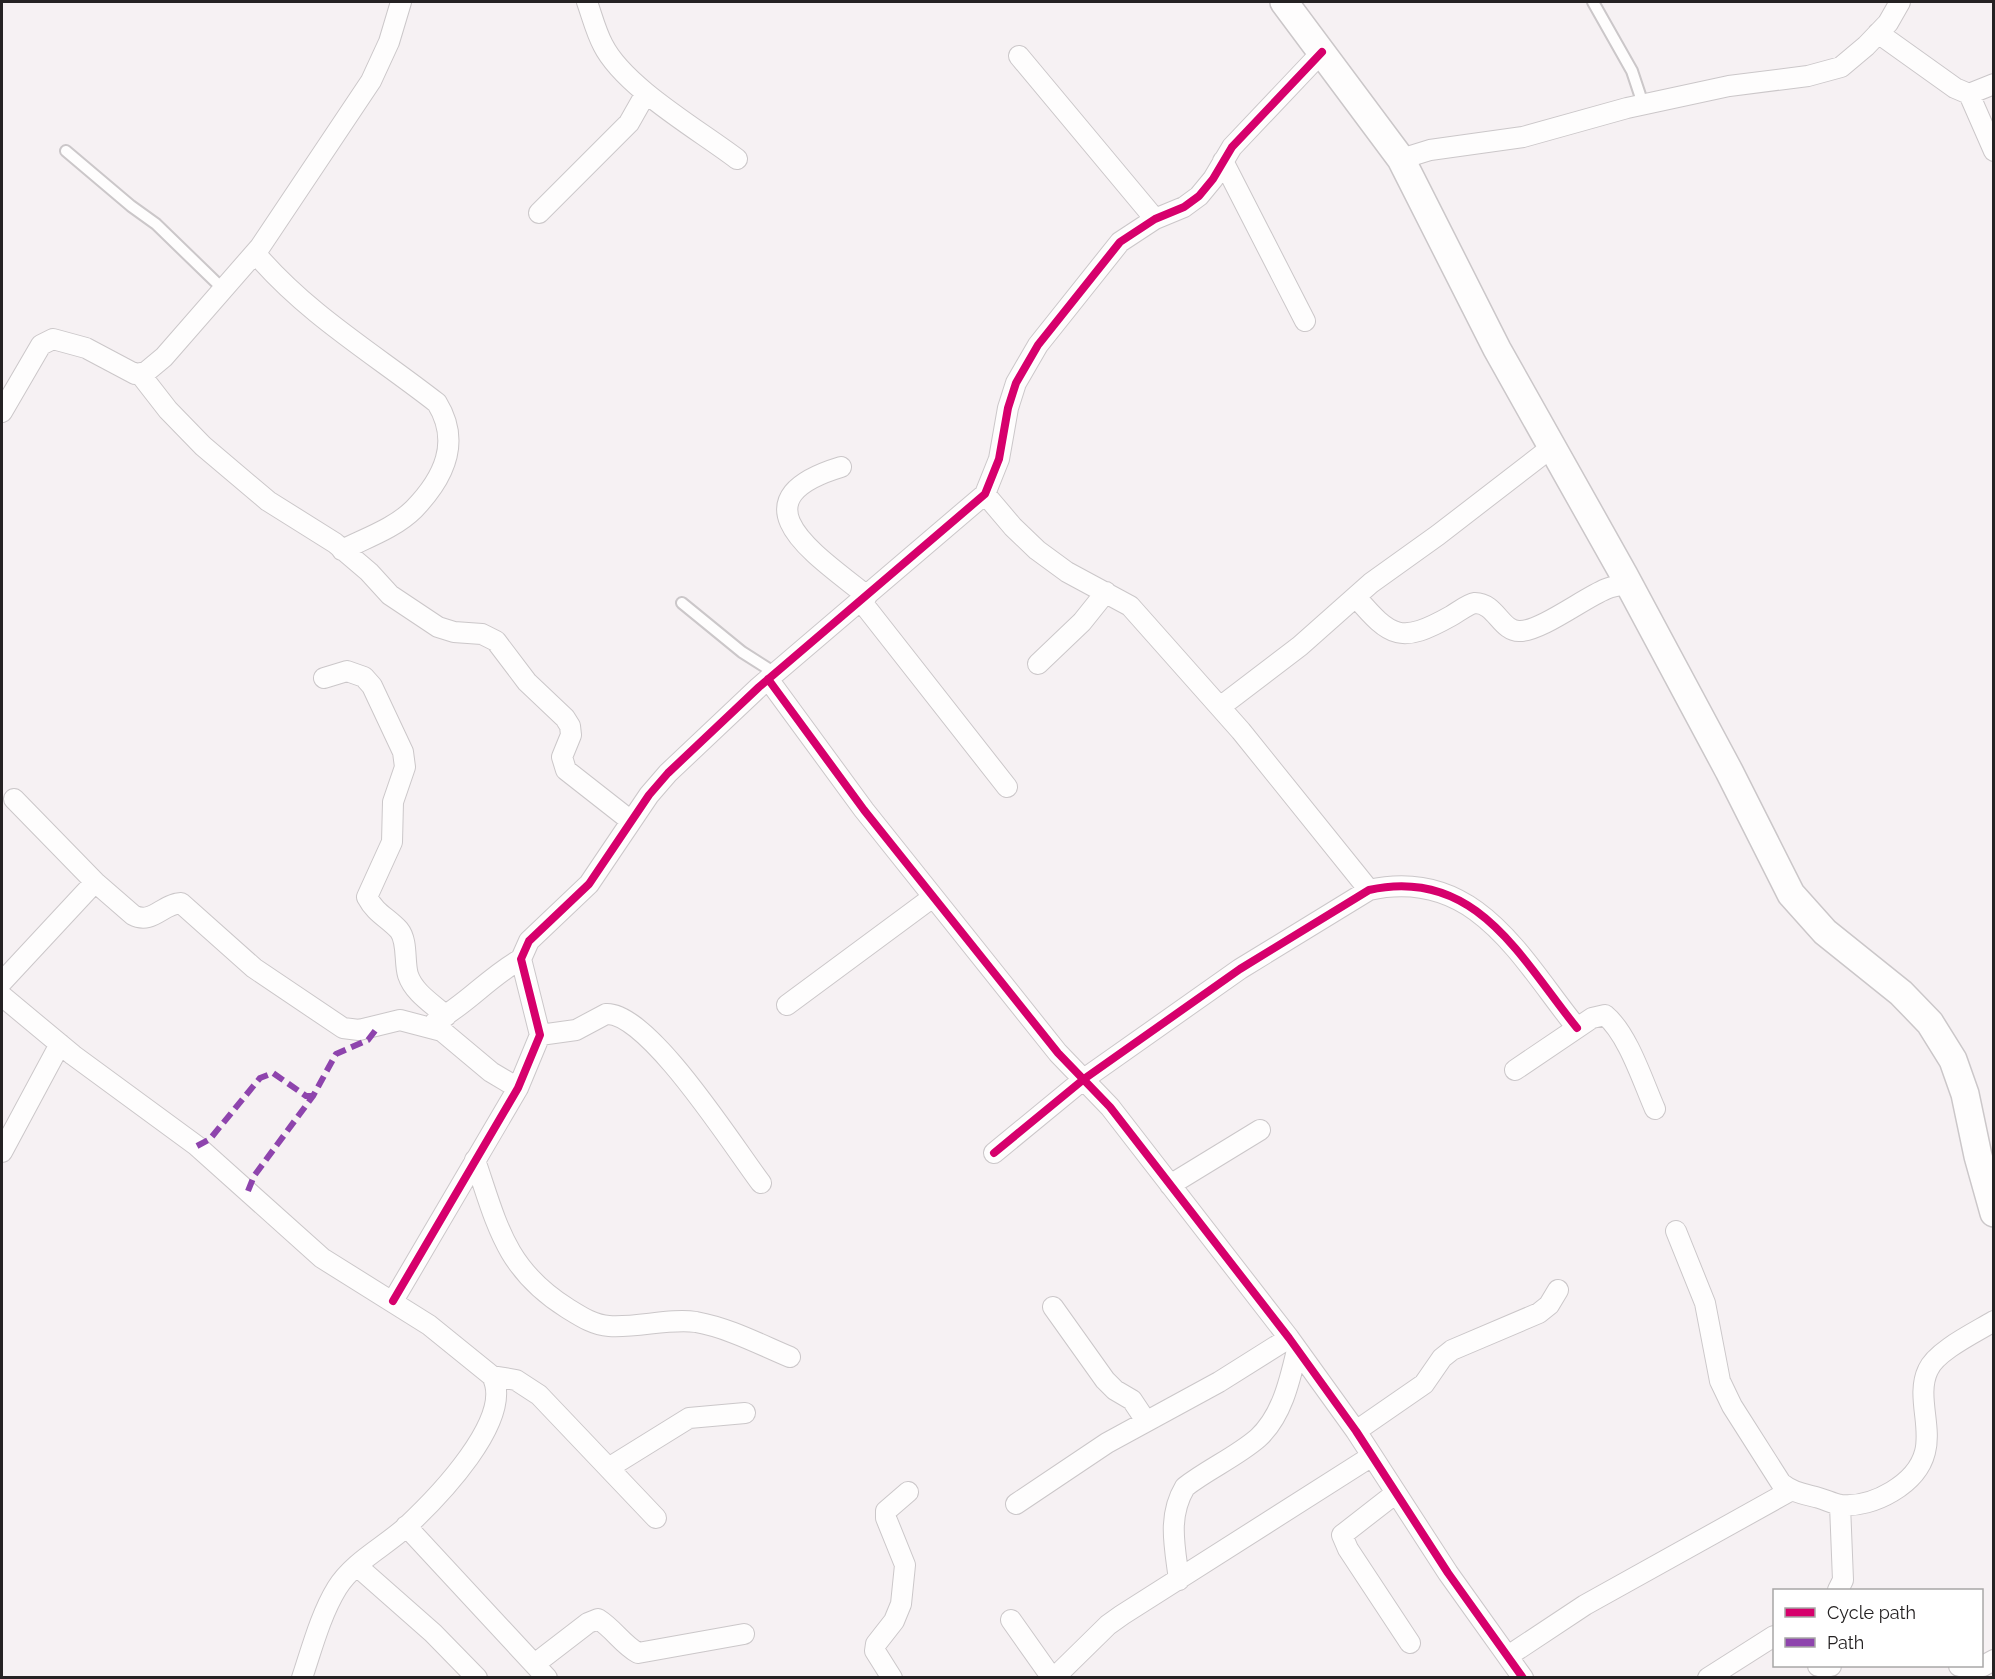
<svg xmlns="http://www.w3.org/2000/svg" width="1995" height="1679" font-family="Raleway,sans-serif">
  <rect width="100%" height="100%" fill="#f6f1f3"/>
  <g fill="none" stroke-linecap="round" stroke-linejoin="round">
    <defs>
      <path id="lane" d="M1593 2 1632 71 1643 104
        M66 151 131 206 156 224 223 289
        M682 603 742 652 775 673"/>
      <path id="street" d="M587 2C592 16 596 32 603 45 624 87 699 130 737 159
        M1878 33 1955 88 1969 94 1994 84
        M1019 56 1155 219
        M1969 94 1994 151
        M1401 159 1430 150 1523 137 1627 108 1729 86 1808 76 1841 67 1866 46 1888 23 1900 2
        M1223 161 1305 321
        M539 213 629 123 646 93
        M255 253C308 315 373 353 437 403 461 442 444 478 414 509 395 528 366 538 342 550
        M140 374 168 410 203 446 268 501 335 543 369 572 390 595 438 627 454 632 482 634 496 641 527 682 565 718 570 726 571 735 562 757 566 770 631 821
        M2 412 41 345 53 339 86 348 135 374 146 372 164 357 260 247 371 81 389 42 401 2
        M841 467C729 501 819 557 867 596
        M985 494 1013 527 1037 550 1067 572 1130 606 1241 731 1369 890
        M1356 597C1391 638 1401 644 1451 616 1458 612 1468 604 1475 603 1496 603 1501 632 1520 631 1541 631 1584 598 1606 589 1613 586 1621 585 1628 584
        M861 601 1007 787
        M1038 664 1082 622 1106 592
        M324 678 347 671 364 677 372 686 403 752 405 767 393 802 392 842 367 897C376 914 387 917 399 930 408 941 404 962 408 975 414 993 433 1004 446 1016
        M768 679 864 810 1058 1053 1110 1107 1289 1338 1356 1431 1448 1573 1523 1678
        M1220 707 1300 646 1371 583 1438 535 1552 447
        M14 799 95 882 133 915C152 925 162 904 181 903L254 968 343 1028 359 1030 400 1020 442 1031 491 1072 518 1088
        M2 982 95 882
        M2 996 73 1055 197 1146 322 1258 429 1325 492 1376C515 1419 436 1499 406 1527 384 1547 353 1562 337 1588 321 1614 312 1648 302 1678
        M787 1005 933 897
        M436 1021C467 1004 490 976 521 959
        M540 1035 576 1030 606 1014C648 1011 735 1149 761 1183
        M1515 1070 1592 1018 1605 1015C1628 1034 1643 1082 1655 1109
        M2 1152 60 1044
        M994 1153 1084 1079 1240 969 1369 890C1476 866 1521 959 1577 1028
        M475 1160C497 1224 505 1269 567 1308 580 1316 593 1325 609 1326 637 1328 670 1318 696 1322 729 1328 759 1344 790 1357
        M1170 1185 1260 1130
        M1676 1231 1705 1303 1720 1381 1732 1406 1781 1483C1793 1493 1805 1494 1819 1498 1826 1500 1834 1504 1841 1505 1873 1508 1917 1484 1925 1452 1932 1426 1916 1395 1928 1370 1936 1351 1976 1332 1994 1321
        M393 1301 518 1088 540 1035 521 959 529 941 589 884 649 795 668 773 759 687 985 494 999 459 1008 408 1016 383 1038 345 1120 242 1155 219 1184 207 1199 196 1213 179 1232 147 1322 52
        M1053 1307 1105 1380 1115 1390 1132 1400 1146 1421
        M492 1376 516 1380 539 1395 656 1518
        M1356 1431 1424 1384 1442 1358 1452 1350 1539 1313 1549 1305 1558 1290
        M610 1467 689 1418 745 1413
        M1396 1493 1342 1535 1348 1549 1410 1643
        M1016 1504 1107 1443 1219 1382 1289 1338
        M406 1526 547 1678
        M357 1566 433 1633 477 1678
        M1179 1580C1175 1547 1167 1517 1185 1487 1208 1469 1236 1457 1258 1438 1282 1416 1290 1380 1297 1350
        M1838 1590 1843 1580 1840 1505
        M1011 1620 1052 1678
        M1508 1656 1585 1605 1790 1491
        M536 1663 588 1623 598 1619C614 1629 622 1644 638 1653L744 1634
        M1818 1666H1831
        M1959 1666H1983L1994 1660
        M892 1678 875 1651 876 1644 894 1621 901 1604 905 1565 886 1518V1511L908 1492
        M1054 1678 1108 1625 1122 1615 1372 1456
        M1708 1678 1774 1636"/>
      <path id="secondary" d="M1284 2 1401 159 1497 349 1624 575 1729 771 1791 894 1825 932 1901 993 1930 1023 1953 1060 1965 1094 1978 1156 1994 1213"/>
    </defs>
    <!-- lane casing -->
    <use href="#lane" stroke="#cbc7c9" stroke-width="14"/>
    <!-- street casing -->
    <use href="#street" stroke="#cbc7c9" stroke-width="22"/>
    <!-- secondary casing -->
    <use href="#secondary" stroke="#cbc7c9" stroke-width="30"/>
    <!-- lane -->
    <use href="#lane" stroke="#fefdfd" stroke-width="10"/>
    <!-- street -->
    <use href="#street" stroke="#fefdfd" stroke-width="20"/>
    <!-- secondary -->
    <use href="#secondary" stroke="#fefdfd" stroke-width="27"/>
    <!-- quiet -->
    <path stroke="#8e44ad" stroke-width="6" stroke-dasharray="12 6" stroke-linecap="butt" d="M197 1146 210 1139 260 1078 273 1073 306 1096H313
      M248 1191 254 1176 313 1096 336 1054 368 1040 378 1027"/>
    <defs>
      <path id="cycleway" d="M768 679 864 810 1058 1053 1110 1107 1289 1338 1356 1431 1448 1573 1523 1678
        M994 1153 1084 1079 1240 969 1369 890C1476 866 1521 959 1577 1028
        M393 1301 518 1088 540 1035 521 959 529 941 589 884 649 795 668 773 759 687 985 494 999 459 1008 408 1016 383 1038 345 1120 242 1155 219 1184 207 1199 196 1213 179 1232 147 1322 52"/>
    </defs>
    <!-- cycleway casing -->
    <use href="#cycleway" stroke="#fff" stroke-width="11"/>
    <!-- cycleway -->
    <use href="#cycleway" stroke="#d6006c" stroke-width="8"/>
  </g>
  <!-- border -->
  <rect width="1995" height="1679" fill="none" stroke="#252223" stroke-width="6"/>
  <!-- legend -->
  <rect x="1773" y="1589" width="210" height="78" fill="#ffffff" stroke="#a8a7a7" stroke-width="1.5"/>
  <rect x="1785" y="1608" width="30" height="9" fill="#d6006c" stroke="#a8a7a7" stroke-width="1.5"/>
  <text x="1827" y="1619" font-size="18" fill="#252223">Cycle path</text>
  <rect x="1785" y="1638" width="30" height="9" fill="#8e44ad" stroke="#a8a7a7" stroke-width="1.5"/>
  <text x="1827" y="1649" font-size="18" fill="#252223">Path</text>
</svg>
